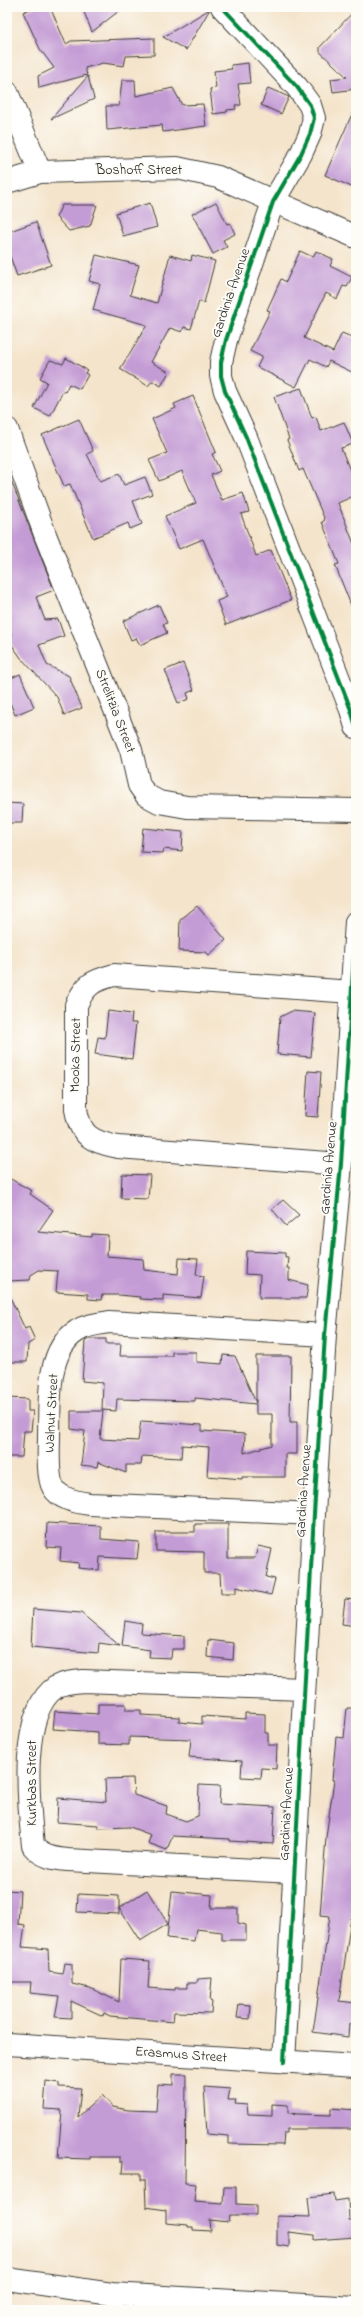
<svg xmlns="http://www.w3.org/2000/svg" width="363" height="2317" font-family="'Indie Flower',sans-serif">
  <rect width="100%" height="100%" fill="#fdfcf7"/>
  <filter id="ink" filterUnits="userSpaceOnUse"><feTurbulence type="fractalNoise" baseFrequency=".025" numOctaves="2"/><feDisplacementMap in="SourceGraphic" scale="8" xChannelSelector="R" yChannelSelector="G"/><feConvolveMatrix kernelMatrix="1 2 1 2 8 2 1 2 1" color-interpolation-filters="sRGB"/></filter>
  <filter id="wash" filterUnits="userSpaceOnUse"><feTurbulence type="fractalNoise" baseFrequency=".012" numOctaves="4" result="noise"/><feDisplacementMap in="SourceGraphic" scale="16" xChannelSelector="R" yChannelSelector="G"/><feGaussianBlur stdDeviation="0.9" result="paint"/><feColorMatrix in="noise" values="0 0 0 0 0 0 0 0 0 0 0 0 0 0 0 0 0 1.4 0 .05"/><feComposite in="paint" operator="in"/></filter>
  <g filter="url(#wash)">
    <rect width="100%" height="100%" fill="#f4e4cb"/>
    <g id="blocks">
      <!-- building -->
      <path fill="#c49cd5" d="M35 7H50L66 44 71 41 154 38V55L126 56 124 66 103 63 85 68 87 75 39 88 38 76 54 68 40 49 23 12Z
        M82 7H124L92 32Z
        M210 9 186 50 163 37Z
        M356 9V89L333 92 331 79 347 77 320 52V47Z
        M248 63 250 83 238 84 241 105H235L236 109 227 110V112L213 114 210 89 216 88 214 71 232 69 231 65Z
        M88 76 94 99 51 119Z
        M122 80H135L136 96 173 88 182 105 203 104 206 126 163 132 162 125 107 130 106 106H119Z
        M268 88 289 97 281 114 261 105Z
        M356 105V189L325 175Z
        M216 202 227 224 230 223 235 234 223 240 227 247 213 254 192 214Z
        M150 203 157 227 123 236 116 213Z
        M62 205H97L90 226 69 231 56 217Z
        M36 222 51 265 17 276 7 248V232Z
        M300 251 313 257 316 251 333 259 330 266 352 277 347 287 343 286 337 299 326 293 304 338 333 352 342 333 356 339V374L329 361 326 367 310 359 296 387 257 367 262 357 250 351 270 311 267 310 281 279 286 282Z
        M96 255 139 265 130 295 157 303 170 255 191 261 192 255 215 261 204 303 199 301 191 329 184 327 182 332 170 328 151 362 169 372 161 386 152 381 148 386 120 369 147 325 93 310 100 284 89 281Z
        M66 358 87 370 85 373 88 375 80 389 69 384 65 392 63 391 50 416 34 408 47 382 40 378 50 360 63 364Z
        M301 388 312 418 316 417 321 431 344 422 353 444 341 448 351 473 356 471V495L338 503 356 549V618L335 565 339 564 322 522 325 520 303 469 299 471 287 440 289 439 274 397Z
        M193 396 216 452 212 454 220 471 211 475 222 500 243 493 249 512 241 514 256 556 271 550 291 600 226 625 217 601 227 597 203 539 179 549 165 516 196 503 182 471 159 481 149 460 167 453 152 419 176 408 174 404Z
        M79 419 93 451 87 454 100 481 119 474 124 485 145 477 152 494 133 501 142 524 130 529 128 523 93 538 70 484 64 486 42 435Z
        M7 470 54 590 36 597 45 620 58 619 64 636 39 645 47 665 69 676 82 708 64 715 57 697 21 658 7 638 12 636 7 623Z
        M159 605 167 623 163 624 167 633 140 645 136 638 131 640 123 621Z
        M183 663 194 690 187 693 189 699 178 703 165 670Z
        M20 674 34 707 15 715 7 695V680Z
        M7 803 23 804 22 823H7Z
        M143 828 183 832 182 851 164 849 163 853 141 852Z
        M197 906 226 940 209 955 206 952 179 951 180 920Z
        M108 1011 132 1014 131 1023H136L132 1059 95 1054 98 1037 105 1038Z
        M292 1011 315 1013 311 1057 277 1054 280 1017Z
        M308 1071 321 1072 318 1117 305 1116Z
        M122 1174 150 1175 148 1199 121 1198Z
        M7 1177 32 1191 30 1194 53 1210 38 1232 92 1237V1234L108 1235 107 1256 143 1259 144 1270 178 1274 179 1258 198 1259 196 1275 204 1276 201 1298 163 1295V1300L140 1299V1297L119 1295H102L101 1300 88 1299V1294L56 1292 58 1271 39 1270 31 1275 30 1280 7 1281Z
        M283 1200 299 1215 286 1226 272 1209Z
        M246 1251 285 1253V1257H288L287 1268H289V1280L308 1285 306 1298H259L260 1275 245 1274Z
        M7 1291 25 1329 29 1327 35 1340 28 1344 27 1362H7Z
        M89 1339H106V1344H121L120 1356H172V1352H196V1362L222 1364 223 1355 235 1356 256 1403V1356H291L290 1422H297V1454H285V1477H242V1479L207 1476 209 1447 182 1445 181 1458 142 1456 141 1465H126V1473L98 1462 97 1467 81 1465 85 1431 71 1429V1411H103L100 1439 138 1441 141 1421 202 1425V1431L245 1434 244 1453 272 1445V1414H256V1404L195 1398V1401L117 1399 116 1411 102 1410 103 1383 82 1381 85 1341Z
        M7 1398 28 1399V1411H33L31 1431H24L22 1457H7Z
        M47 1523 101 1526V1539L139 1542 137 1559 100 1557 99 1570 78 1568 79 1563 60 1561 61 1548 46 1547Z
        M195 1524H228V1558H255L258 1546 272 1549 266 1577 275 1579 271 1595 236 1587V1593H221L220 1573H204V1552L156 1551V1532H195Z
        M345 1599 356 1600V1626L342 1624Z
        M33 1609 81 1613 120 1646 99 1643 98 1653 31 1647Z
        M125 1621 142 1624 141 1633 184 1636V1649H172L171 1658 149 1657 150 1650 122 1646Z
        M208 1640 234 1643 233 1660 207 1657Z
        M98 1704H126V1710H141V1715L179 1717V1722L202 1724V1716L245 1719V1713L265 1714V1733H268V1745H277L276 1769 262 1768 261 1778 241 1777 242 1761 189 1757 191 1739 129 1737V1745L98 1744V1732L53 1729 55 1711 98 1714Z
        M347 1708H356V1918H351L339 2001 356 2003V2025L349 2024 348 2037 313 2032 330 1916 320 1915 326 1837 334 1780H332L336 1737 344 1738Z
        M133 1778 134 1795 167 1806 166 1814 186 1821 198 1816 199 1785 220 1786 219 1804 275 1807 273 1844 230 1841V1839L172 1836 167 1850 148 1843 151 1835 130 1827 98 1828V1825L57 1822 58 1798 106 1802 105 1779Z
        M7 1890 20 1891 18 1924 25 1925 22 1947 48 1949 49 1972 63 1974 65 1963 72 1964V1984L90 1988 119 2002 121 1959 150 1961 148 1988 175 1990V1988H187V1983H197L198 1979 212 1978 210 2001 212 2002 211 2013 174 2012 173 2022 110 2016 104 2013 103 2016 71 2001V2018L55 2017 59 1996 30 1993 31 1982H7L11 1936H7Z
        M147 1890 168 1924 140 1941 119 1908Z
        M172 1891 212 1895 211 1908H238V1923L246 1925V1940H222V1932L196 1929 194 1941 167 1938Z
        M78 1894 119 1896V1914L77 1912Z
        M239 2004 251 2005 250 2019 237 2018Z
        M173 2074H186L185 2183 196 2184 194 2201 223 2203 224 2187H236V2204L256 2205V2215H230L229 2222 210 2220 211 2231 193 2230V2227H188V2225L166 2223V2210L146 2207 145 2180H141V2173H122L123 2162H120V2157H90V2159L58 2158 62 2110 44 2109 46 2081 59 2083V2087L81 2088 78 2117 102 2095 113 2107 128 2110 156 2111 158 2084 173 2085Z
        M204 2087 230 2089 228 2100H236L235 2104 247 2105 248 2114 272 2115V2104L288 2105V2113L298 2114 331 2115V2108L356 2110V2129H287V2133H284L283 2145 229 2144V2136L207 2134Z
        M334 2194 335 2201 348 2199 349 2220H356V2237L314 2240V2235L289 2232V2247L277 2245V2216L310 2217 308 2197Z"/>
    </g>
  </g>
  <g filter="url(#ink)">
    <use href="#blocks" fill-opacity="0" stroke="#3c3a36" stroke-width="1"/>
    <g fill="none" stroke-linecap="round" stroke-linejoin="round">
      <defs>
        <path id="minor" d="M222 7 297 87 310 105 314 118 310 134 301 154 273 202 226 340 221 362V376L225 391 246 437 351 710 356 727
          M7 92 40 172
          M7 182 40 172 177 168 218 177 356 237
          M7 429 46 537 131 750 139 785 146 795 159 802 187 807 356 810
          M341 1164 118 1147C92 1142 80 1136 76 1109V1005C86 984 92 981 114 975L352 992
          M314 1514 90 1504C78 1502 60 1500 53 1487 47 1476 49 1448 49 1436 50 1404 45 1351 77 1331 86 1325 98 1324 109 1322L325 1335
          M294 1872 68 1860C55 1859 42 1857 33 1846 29 1807 18 1712 56 1687 64 1682 75 1682 83 1681L304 1689
          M7 2044 356 2066
          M284 2062 314 1514 325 1335 341 1164 356 922
          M7 2279 112 2294 356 2308"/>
      </defs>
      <!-- minor casing -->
      <use href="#minor" stroke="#3c3a36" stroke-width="24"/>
      <!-- minor -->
      <use href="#minor" stroke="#fff" stroke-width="22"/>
      <defs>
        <path id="cycleway" d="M222 7 297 87 310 105 314 118 310 134 301 154 273 202 226 340 221 362V376L225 391 246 437 351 710 356 727
          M284 2062 314 1514 325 1335 341 1164 356 922"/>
      </defs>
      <!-- cycleway casing -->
      <use href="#cycleway" stroke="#fdfcf7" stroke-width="6"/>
      <!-- cycleway -->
      <use href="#cycleway" stroke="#00873e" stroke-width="4"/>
    </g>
  </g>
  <g text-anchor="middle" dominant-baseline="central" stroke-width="4" stroke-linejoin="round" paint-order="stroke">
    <!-- street labels -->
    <g font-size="14" fill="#1c1c1c" stroke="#fdfcf7">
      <text x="139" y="170">Boshoff Street</text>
      <text transform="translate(231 293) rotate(-71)">Gardinia Avenue</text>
      <text transform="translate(115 711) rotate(69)">Strelitzia Street</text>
      <text transform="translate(76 1055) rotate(-89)">Mooka Street</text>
      <text transform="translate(329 1168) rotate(-85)">Gardinia Avenue</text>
      <text transform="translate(52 1413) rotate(-87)">Walnut Street</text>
      <text transform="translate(304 1491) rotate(-86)">Gardinia Avenue</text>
      <text transform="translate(32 1783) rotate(-90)">Kurkbas Street</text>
      <text transform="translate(287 1814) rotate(-87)">Gardinia Avenue</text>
      <text transform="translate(181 2055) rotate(4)">Erasmus Street</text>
    </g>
  </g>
  <!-- margin -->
  <rect width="363" height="2317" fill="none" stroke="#fdfcf7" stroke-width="24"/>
</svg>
